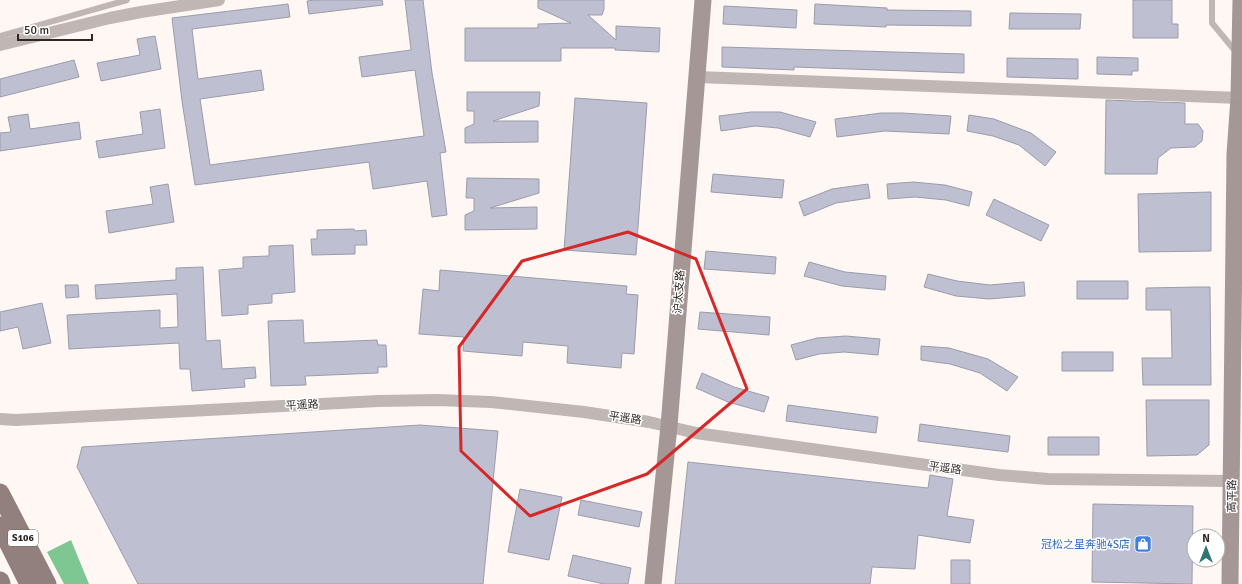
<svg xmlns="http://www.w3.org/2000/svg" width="1242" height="584" font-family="Signika,'Noto Sans SC',sans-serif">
  <rect width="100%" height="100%" fill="#fef7f3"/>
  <!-- forest -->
  <path fill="#7ec793" d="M71 540 89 584H64L47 552Z"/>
  <!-- building -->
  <path fill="#bec0d1" stroke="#9a9cac" d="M315 0H382L383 5 309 14 307 1Z
    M405 0H423L432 73 446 152 440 153 447 215 432 217 427 181 373 189 369 162 195 185 182 101 172 18 288 4 290 17 192 29 198 79 261 70 264 90 200 99 210 165 424 136 415 70 362 77 359 57 411 50Z
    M538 0H604V9L602 15H588L616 40V26L660 28 659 52 615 50V48H561V61H465V28H538V24L571 23 538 8Z
    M1133 0H1172V24H1178V38H1133Z
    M815 4 887 8V10L971 11V26L886 25V27L814 24Z
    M724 6 797 10 796 28 723 24Z
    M1010 13 1081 14 1080 29H1009Z
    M155 36 161 69 101 81 97 63 140 55 137 39Z
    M722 47 964 54V73L794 67V70L722 67Z
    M1097 57 1138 58V71H1132V75L1097 74Z
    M1007 58 1078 59V79L1007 77Z
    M74 60 79 77 0 97V79Z
    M467 92H540L539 106 493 121H538V142L465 143V128L474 124V111H467Z
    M575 98 647 103 636 255 564 250Z
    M1106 100 1185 103V124H1198L1203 131 1202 141 1195 147 1171 148 1158 158 1157 174H1105Z
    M160 109 165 148 99 158 96 141 143 134 140 112Z
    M751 112H780L816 122 810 137 778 128 755 126 721 131 719 116Z
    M881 113H902L951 116 949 134 885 131 837 137 835 119Z
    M28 114 30 129 79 122 81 139 0 151V133L11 132 8 117Z
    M969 115 994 119 1031 133 1056 152 1045 166 1019 145 993 136 967 131Z
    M713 174 784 180 782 198 711 192Z
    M467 178 539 179V193L490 208 537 207V229L465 230V215L474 211V198H466Z
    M913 182 945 185 972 192 969 206 946 200 915 197 888 199 887 184Z
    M168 184 174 222 109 233 106 211 153 204 150 187Z
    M868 184 870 198 836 203 804 216 799 202 832 189Z
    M1211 192V251L1139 252 1138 194Z
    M994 199 1049 225 1041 241 986 215Z
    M354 229 355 231 366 230 367 245H355V254L312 255 311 239H317V230Z
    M293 245 295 292 272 294V303L248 305V314L222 316 219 270 243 268V257L269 256V246Z
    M706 251 776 257 775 274 704 269Z
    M809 262 845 272 886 276 885 290 842 286 804 276Z
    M203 267 206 341 220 340 222 369 255 367 256 378 244 379 245 387 192 391 190 369H180L179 343 69 349 67 315 160 310V328L178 327 177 294 96 299 95 285 176 280V268Z
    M440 270 627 286 626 294 638 295 634 354 622 353 621 368 567 363 568 346 523 342 522 356 463 351 464 337 419 334 423 289 439 291Z
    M928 274 957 281 990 285 1024 282 1025 296 989 299 956 296 924 287Z
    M1077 281H1128V299H1077Z
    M65 285H78L79 297 66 298Z
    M1198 287H1210L1211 385H1143L1142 358H1172L1171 310H1146V288Z
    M42 303 51 343 23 349 18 327 0 331V312Z
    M700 312 770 317 769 335 698 329Z
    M303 320 304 343 377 340 378 345H386L387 367H378V373L305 376 306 385 271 386 268 321Z
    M846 336 880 339 878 355 844 352 819 354 796 360 791 345 817 338Z
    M921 346 949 348 988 359 1018 377 1007 391 980 373 950 364 921 360Z
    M1062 352H1113V371H1062Z
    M702 373 734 387 769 397 764 412 728 402 696 388Z
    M1146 400H1209V445L1197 455 1147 456Z
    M788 405 878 417 876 433 786 421Z
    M920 424 1010 436 1008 452 918 441Z
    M420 425 498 431 483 584H138L77 467 82 447Z
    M1048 437H1099V455H1048Z
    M688 462 928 488 930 475 953 479 947 516 974 520 970 543 918 535 915 569 872 567 870 584H675Z
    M520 489 562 497 549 560 508 552Z
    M581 500 642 512 639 527 578 515Z
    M1093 504 1193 506 1192 584 1092 582Z
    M573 555 631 568 628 584H604L568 576Z
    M951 560H970V584H951Z"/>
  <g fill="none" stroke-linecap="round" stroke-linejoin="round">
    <!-- lane -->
    <path stroke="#c0b7b5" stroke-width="6" d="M1212 0V23L1236 52
      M0 36 127 0"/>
    <!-- street -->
    <path stroke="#c0b7b5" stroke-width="12" d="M0 45 110 18 141 12 219 0
      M697 77 1239 98
      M0 419 16 420 378 401 437 400 491 402 584 412 649 422 696 433 999 475 1048 479 1232 481"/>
    <!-- secondary -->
    <path stroke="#a59795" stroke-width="17" d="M653 584 669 426 703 0
      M1230 584 1235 154 1239 98 1241 0"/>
    <!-- primary -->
    <path stroke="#91807d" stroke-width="19" d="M0 493 47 584
      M0 526 29 584
      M0 581 1 584"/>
  </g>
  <!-- marked area -->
  <path fill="none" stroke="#d62828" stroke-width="3" stroke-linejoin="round" d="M628 232 696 259 747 389 647 474 530 516 461 451 459 347 522 261Z"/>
  <!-- icons -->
  <defs>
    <symbol id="shop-square" viewBox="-11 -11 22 22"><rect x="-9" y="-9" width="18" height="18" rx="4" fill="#3f7fe0" stroke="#fff"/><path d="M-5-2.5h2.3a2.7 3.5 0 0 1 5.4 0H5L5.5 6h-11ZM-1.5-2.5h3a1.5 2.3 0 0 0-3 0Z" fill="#fff"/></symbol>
  </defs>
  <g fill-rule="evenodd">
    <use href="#shop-square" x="1133" y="534" width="20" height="20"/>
  </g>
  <g text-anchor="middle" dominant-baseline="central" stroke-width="3" stroke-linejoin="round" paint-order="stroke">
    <!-- shield labels -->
    <rect fill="#fff" stroke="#6d6865" stroke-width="1" x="8" y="530" width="30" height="16" rx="3"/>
    <g font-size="10" font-weight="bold" fill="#2e2723">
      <text x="23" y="538">S106</text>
    </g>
    <!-- street labels -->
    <g font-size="11" fill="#2e2723" stroke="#fff">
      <text transform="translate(679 292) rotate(-86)">沪太支路</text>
      <text transform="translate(302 405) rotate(-3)">平遥路</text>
      <text transform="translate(625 418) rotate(9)">平遥路</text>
      <text transform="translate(945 468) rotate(8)">平遥路</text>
      <text transform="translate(1232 496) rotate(-89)">高平路</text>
    </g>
    <!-- shop labels -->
    <g font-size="11" fill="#366cbe" stroke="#fff" text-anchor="end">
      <text x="1130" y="544">冠松之星奔驰4S店</text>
    </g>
  </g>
  <!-- north arrow -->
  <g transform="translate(1206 548)"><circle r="19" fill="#ffffff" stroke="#aba9a7"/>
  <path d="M0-3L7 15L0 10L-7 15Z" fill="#2d7673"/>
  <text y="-6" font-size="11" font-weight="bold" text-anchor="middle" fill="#2e2723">N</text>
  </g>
  <!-- scale -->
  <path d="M18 34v6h74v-6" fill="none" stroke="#2e2723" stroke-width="2"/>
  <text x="24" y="34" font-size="12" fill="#2e2723" stroke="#ffffff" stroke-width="3" paint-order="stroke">50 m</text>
</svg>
